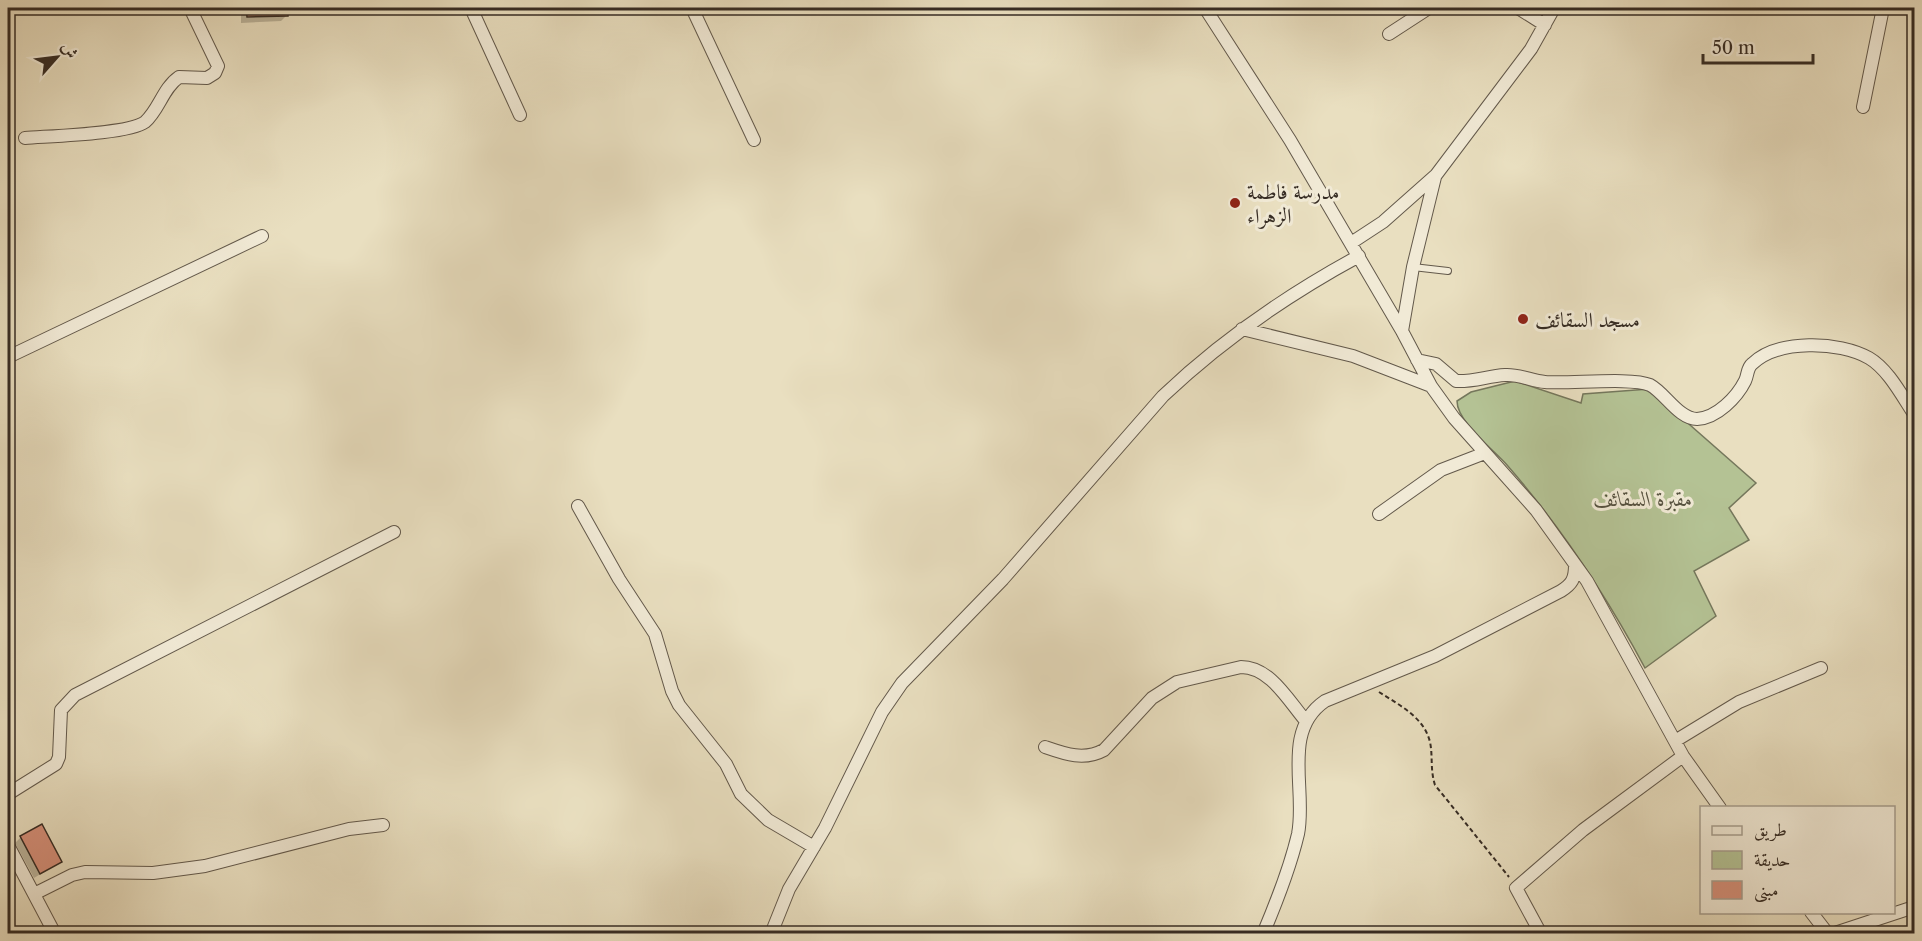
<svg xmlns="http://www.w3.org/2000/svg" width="1922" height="941" font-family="'Libre Caslon Text',Amiri,serif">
  <rect width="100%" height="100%" fill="#e9dfc0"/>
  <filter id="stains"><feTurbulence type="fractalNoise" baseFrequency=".00333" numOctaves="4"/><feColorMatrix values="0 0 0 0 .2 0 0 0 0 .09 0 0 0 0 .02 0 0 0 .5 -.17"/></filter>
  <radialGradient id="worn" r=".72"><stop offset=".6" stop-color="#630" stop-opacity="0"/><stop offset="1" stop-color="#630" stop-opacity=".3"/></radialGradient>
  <!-- green -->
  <path fill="#b4c294" stroke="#75775c" stroke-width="1.5" d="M1515 381 1581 403 1583 394 1649 389 1756 483 1729 508 1749 540 1694 571 1716 616 1645 668C1606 595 1561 527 1507 465 1493 449 1457 422 1457 401L1471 392Z"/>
  <!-- shadow -->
  <path fill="#0003" d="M241 8H286L287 15 281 21 241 23Z
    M21 837 60 862 34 878 15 843Z"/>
  <!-- building -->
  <path fill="#d6907a" stroke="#362c24" stroke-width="1.5" d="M246 8H288V16L247 17Z
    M42 824 62 862 40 874 20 836Z"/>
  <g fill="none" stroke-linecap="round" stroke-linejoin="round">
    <defs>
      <path id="lane" d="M1413 267 1448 271"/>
      <path id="street" d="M471 8 520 115
        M692 8 754 140
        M1205 8 1290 140 1402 331 1431 386 1454 418 1536 510 1587 581 1683 756 1720 808
        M1518 8 1545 25
        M1389 34 1429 8
        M1863 107 1883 8
        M25 138C50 136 129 134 145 122 159 110 163 88 179 77L207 78 215 73 218 66 190 8
        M1351 243 1383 222 1436 175 1531 49 1554 8
        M1242 329 1353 356 1431 386
        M1402 331 1413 267 1435 177
        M8 357 262 236
        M1417 360 1436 364 1456 381C1473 382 1488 376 1505 375 1519 374 1532 381 1545 382 1569 384 1632 377 1650 385 1665 393 1679 419 1697 419 1717 418 1737 397 1745 381 1748 375 1747 368 1752 364 1778 339 1839 341 1869 358 1888 369 1902 396 1914 414
        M578 506 619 579 655 634 672 691 679 705 726 764 741 794 768 820 814 847
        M1379 514 1441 470 1485 453
        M1675 741 1739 702 1821 668
        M1045 747C1065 754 1084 761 1104 750L1152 698 1177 682 1241 667C1270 667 1288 700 1305 720
        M8 794 56 764 59 757 61 710 75 695 394 532
        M8 845 55 934
        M34 894 72 875 85 872 153 873 205 866 349 829 383 825
        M1811 912 1828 934
        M771 934 789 889 825 828 882 712 902 683 1003 579 1163 396C1222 340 1287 295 1359 256
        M1263 934C1277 901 1290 868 1298 834 1307 790 1281 731 1325 701L1435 656 1561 591C1572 584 1575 579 1575 565
        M1541 934 1516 888 1583 830 1683 756
        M1832 934 1914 907"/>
    </defs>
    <!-- lane casing -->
    <use href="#lane" stroke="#63594b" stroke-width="8"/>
    <!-- street casing -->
    <use href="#street" stroke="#63594b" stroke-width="14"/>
    <!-- path -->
    <path stroke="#362c24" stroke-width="2" stroke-dasharray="4.5 3" stroke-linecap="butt" d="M1379 692C1399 705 1424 717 1430 742 1433 756 1430 770 1435 785L1509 877"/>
    <!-- lane -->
    <use href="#lane" stroke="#f1ead6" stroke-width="6"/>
    <!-- street -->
    <use href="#street" stroke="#f1ead6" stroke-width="12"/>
  </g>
  <!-- markers -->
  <g fill="#8f2418" stroke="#f1ead6" stroke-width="2">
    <circle cx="1235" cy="203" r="6"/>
    <circle cx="1523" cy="319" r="6"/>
  </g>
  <g text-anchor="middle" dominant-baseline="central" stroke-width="6" stroke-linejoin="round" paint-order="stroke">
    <!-- poi labels -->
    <g font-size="21" fill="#362c24" stroke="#f1ead6" text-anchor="start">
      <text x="1247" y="191">مدرسة فاطمة<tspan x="1247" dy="24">الزهراء</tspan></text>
      <text x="1535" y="319">مسجد السقائف</text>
    </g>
    <!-- park labels -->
    <g font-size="21" font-style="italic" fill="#565240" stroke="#f1ead6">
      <text x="1643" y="498">مقبرة السقائف</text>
    </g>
  </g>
  <!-- margin -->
  <rect width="1922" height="941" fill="none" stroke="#e9dfc0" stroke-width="30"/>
  <rect x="9" y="9" width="1904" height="923" fill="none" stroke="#362c24" stroke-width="3"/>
  <rect x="15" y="15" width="1892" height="911" fill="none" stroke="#362c24" stroke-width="1.5"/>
  <!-- legend -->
  <rect x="1700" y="806" width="195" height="108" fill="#f1ead6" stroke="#a69e8f" stroke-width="1.5"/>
  <rect x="1712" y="826" width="30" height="9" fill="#f1ead6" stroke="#a69e8f" stroke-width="1.5"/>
  <text x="1754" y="836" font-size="18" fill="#362c24">طريق</text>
  <rect x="1712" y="851" width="30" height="18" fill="#b4c294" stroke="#a69e8f" stroke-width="1.5"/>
  <text x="1754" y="866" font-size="18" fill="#362c24">حديقة</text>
  <rect x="1712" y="881" width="30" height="18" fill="#d6907a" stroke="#a69e8f" stroke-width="1.5"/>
  <text x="1754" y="896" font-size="18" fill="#362c24">مبنى</text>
  <!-- north arrow -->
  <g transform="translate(57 57) rotate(62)" stroke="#f1ead6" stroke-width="4.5" paint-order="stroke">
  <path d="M0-4.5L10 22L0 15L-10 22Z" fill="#362c24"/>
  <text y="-9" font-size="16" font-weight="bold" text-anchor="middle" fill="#362c24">ش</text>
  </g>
  <!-- scale -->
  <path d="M1703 54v9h110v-9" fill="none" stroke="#362c24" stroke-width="3"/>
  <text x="1712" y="54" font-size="18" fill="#362c24" stroke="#f1ead6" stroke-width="4.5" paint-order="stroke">50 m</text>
  <rect width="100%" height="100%" filter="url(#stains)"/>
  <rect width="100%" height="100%" fill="url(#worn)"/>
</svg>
